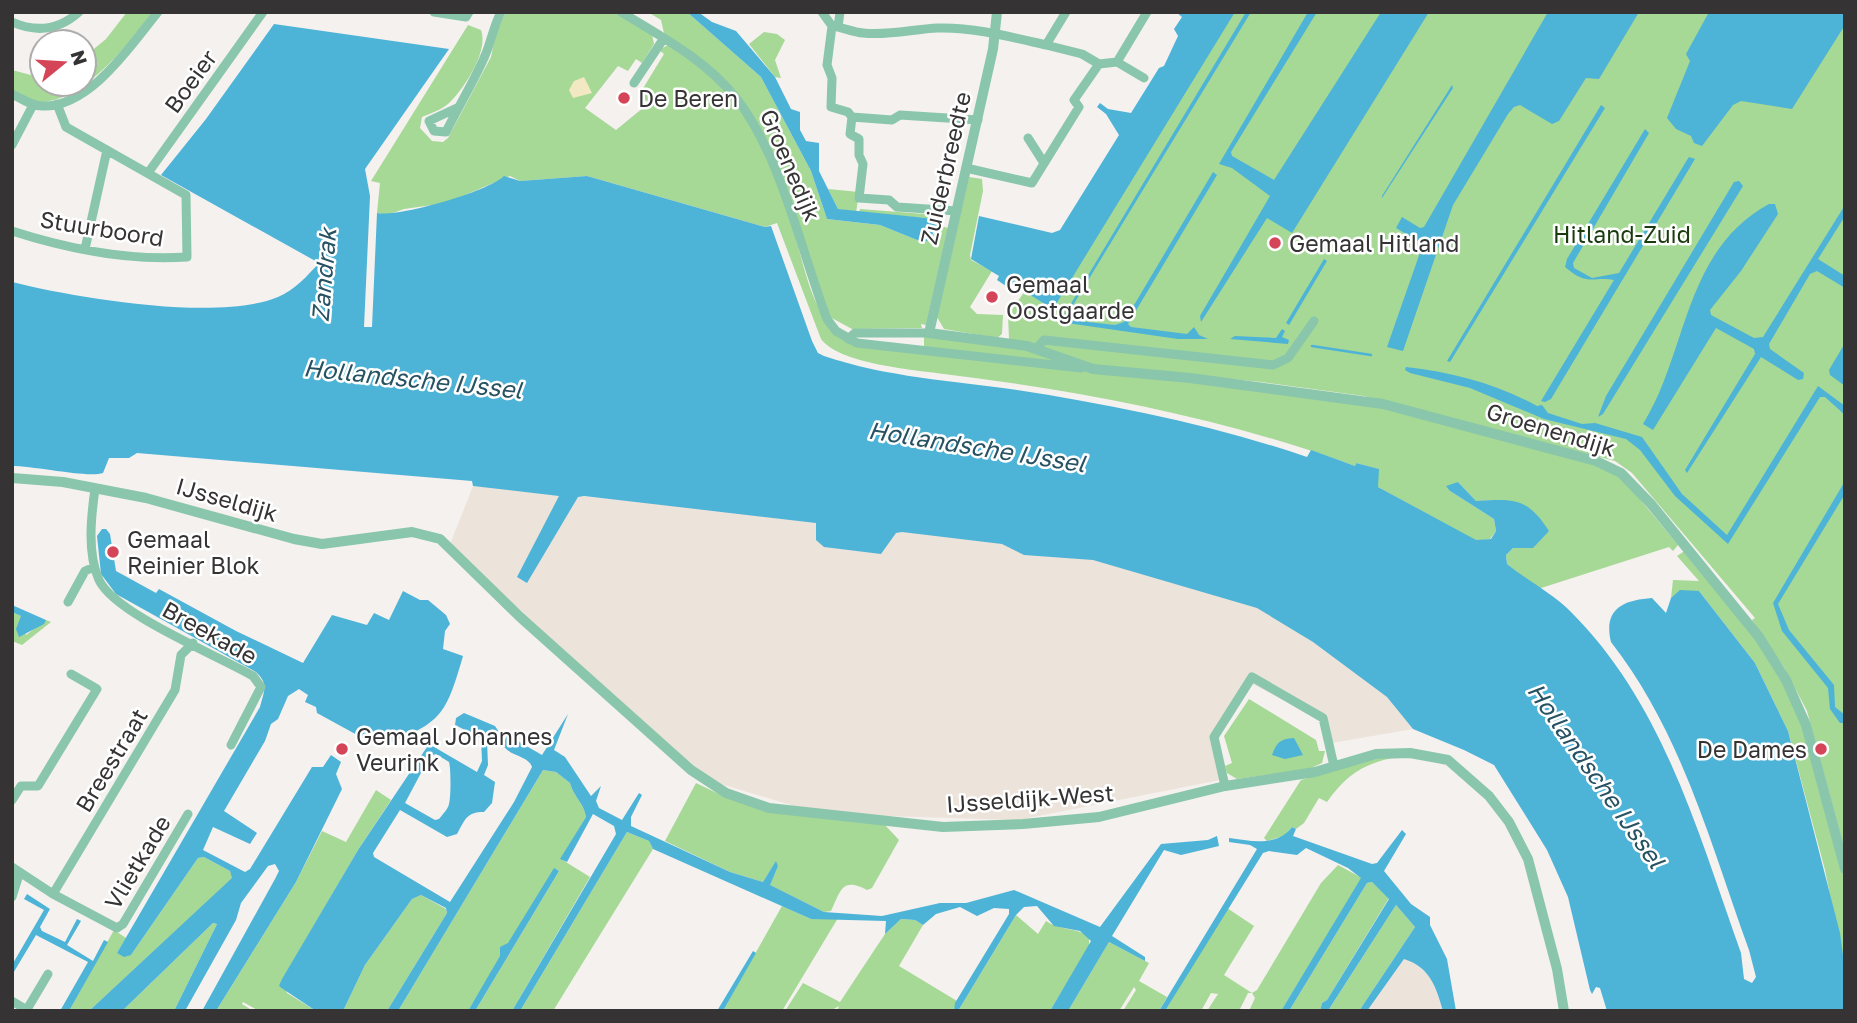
<svg xmlns="http://www.w3.org/2000/svg" width="1857" height="1023" font-family="'Golos Text',sans-serif">
  <rect width="100%" height="100%" fill="#f4f1ef"/>
  <!-- built -->
  <path fill="#ece3db" d="M473 486 942 530 1203 565 1363 666 1413 729 1326 744 1322 720 1248 682 1213 736 1225 779 1018 820 821 814 701 778 449 547Z
    M1404 959 1414 962 1431 977 1443 1011H1367Z"/>
  <!-- green -->
  <path fill="#a6d896" d="M127 12H153C128 44 82 105 36 102 29 102 19 95 12 91V70L42 78V84H84V57L106 39Z
    M506 12H614L652 34 654 44 642 63 636 59 628 71 618 66 585 108 616 130 649 103 639 95 664 54 659 50 668 45C691 61 717 78 734 101 761 136 779 185 792 227 805 265 810 312 842 337L1363 403 1595 464 1624 480 1678 545 1673 551 1669 547 1538 589 1507 564 1506 555 1513 548 1498 500 1476 501 1458 482 1450 491 1494 519 1496 531 1490 539 1476 541 1378 487V469L1356 463 1355 466C1221 417 1078 390 936 373 907 369 839 363 821 339L777 223 765 227 587 176 520 181 510 176 446 203 404 209 387 215 377 213 380 183 371 181 468 25 481 30C489 51 464 89 448 104 441 110 431 113 422 117L420 128 432 141 443 142 448 138 491 57 496 32Z
    M648 12H687L761 77 811 171 827 219 880 225 922 242 938 231 925 218 859 213 860 209 937 215 947 213 941 226 948 228 926 325 921 324 922 328 852 329 830 317 747 107 664 33 661 20Z
    M1222 12H1845V851L1807 711 1784 667 1752 620 1755 618 1632 473 1615 461 1364 396 1261 382 924 348V335L1009 339 1008 315 1025 291 1049 306Z
    M764 32 777 34 785 40 775 60 781 78 775 77 749 44Z
    M969 177 982 179 983 191 970 255 971 260 992 271 970 307 977 314 1003 315 1002 334 997 338 944 329 937 317Z
    M828 189 859 192 856 213 838 209Z
    M1683 552H1687L1756 639 1796 705 1845 881V970L1825 870 1788 731 1755 663 1699 591 1671 598 1673 580 1699 581 1677 556Z
    M12 612 21 616 26 635 46 620 51 622 22 645 12 641Z
    M1249 699 1316 740 1319 751H1325L1322 763 1309 769 1237 779 1227 773 1225 766 1232 763 1224 736Z
    M1397 757C1364 763 1346 775 1327 802L1319 798 1304 823 1296 829 1292 827 1284 836 1267 841 1264 838 1301 780 1368 760Z
    M543 770 556 772 570 783C573 796 584 803 586 817L561 859 590 877 512 1011H475L559 871 554 869 468 1011H398Z
    M696 783 723 796 884 824 899 840 872 888 867 890C842 877 841 890 831 911L824 912 769 885 778 866 776 862 763 882 730 872 665 841Z
    M376 790 391 800 358 850 282 980 287 993 316 1011H259L243 1002 242 1004 253 1011H216L296 882 322 831 346 842Z
    M627 832 649 841 653 849 553 1011H520Z
    M204 857 230 871 233 878 89 1011H69L114 930 126 938 117 953 131 955 198 858Z
    M1338 865 1362 878 1281 1011H1249L1255 998 1252 993H1248L1239 1011H1207L1218 994 1211 993 1201 1011H1165L1227 908 1254 926 1224 975 1252 993 1257 990 1321 883Z
    M1372 882 1389 898 1327 1000 1322 1003 1320 1011H1289L1367 883Z
    M421 895 446 909 447 913 387 1011H343L365 965 412 899Z
    M1396 905 1415 927 1359 1011H1328Z
    M782 906 811 919 838 918 782 1011H723Z
    M1016 915 1038 934 1046 921C1059 930 1076 928 1089 936V946L1050 1011H958Z
    M901 919 915 920 923 925 899 966 957 1001 954 1011H837L839 1006 830 1011H785L803 983 840 1002 885 934Z
    M213 923 217 924 174 1011H122Z
    M1109 942 1149 963 1139 981 1167 997 1159 1011H1123L1136 990 1134 987 1119 1011H1068Z"/>
  <!-- sand -->
  <path fill="#f2e9c3" d="M584 77 592 93 573 98 569 90 574 81Z"/>
  <!-- water -->
  <path fill="#4db3d7" fill-rule="evenodd" d="M687 12H698L712 22 736 31 775 77 791 109 800 112V130L806 141 819 143V171L838 209 926 218 940 228 939 231H935L927 241 922 242 880 225 827 219 811 171 761 77Z
    M1176 12H1235L1053 309 1009 282 1006 286 997 280 999 276 971 259 979 216 1052 233 1060 230 1119 135 1106 114 1097 107 1100 103 1108 109 1131 113 1159 68 1164 66 1178 36 1174 29 1182 17Z
    M1246 12H1251L1067 315 1070 320 1115 325 1124 322 1213 172 1217 175 1128 324 1131 327 1187 334 1194 327 1199 335 1208 339H1178L1060 322Z
    M1308 12H1317L1231 152 1232 156 1274 180 1381 12H1429L1292 233 1267 218 1201 322 1200 316 1270 196 1232 168 1219 164Z
    M1548 12H1639L1599 79 1586 78 1559 121 1552 124 1520 105 1514 107 1508 114 1453 205 1403 351 1387 347 1423 244 1396 228 1402 217 1420 228 1424 227Z
    M1709 12H1845V25L1792 109 1741 101 1733 105 1702 146 1694 143 1691 136 1676 129 1667 118 1690 61 1686 54Z
    M274 24 449 49 365 169 370 196 364 327H372L377 213C397 218 490 191 504 176L520 181 587 176 765 227 771 226 812 341 818 353 824 356C886 377 953 381 1017 390 1114 405 1213 425 1307 457L1311 450 1355 466 1356 463 1379 469 1378 487 1476 540 1491 539 1496 531 1494 519 1450 491 1446 486 1458 482 1476 501C1514 499 1527 497 1549 531L1533 548H1513L1506 555 1507 564C1528 581 1552 593 1571 612 1664 705 1698 833 1741 953L1744 979 1752 983 1756 977 1749 950C1711 845 1681 731 1611 642 1603 609 1623 600 1652 598L1666 613 1671 598 1680 590 1699 591 1755 663 1788 731 1840 933 1845 970V1011H1607L1600 988 1596 987 1592 994 1590 990 1568 897 1547 850 1494 765 1464 750 1413 729 1387 697 1313 642 1257 608 1093 560 1024 555 1002 544 902 532 896 533 881 554 824 547 816 540V523L584 496 578 497 527 583 517 577 559 496 473 486 472 481 137 453 129 458H109L103 473C87 478 35 466 12 466V282C75 298 219 322 278 297 295 290 307 276 319 263L161 175 206 119Z
    M1452 85 1453 88 1382 198V196Z
    M1601 105 1605 108 1450 362 1447 361Z
    M1645 129 1649 133 1573 263 1574 268 1592 278 1619 273 1687 160 1689 157 1695 159 1551 399 1545 402 1541 401 1614 280C1594 276 1588 287 1565 267L1567 259Z
    M1739 181 1743 186 1603 414 1598 417 1606 396 1734 182Z
    M1769 204H1775L1778 214 1741 271 1710 310 1711 315 1754 338 1763 337 1845 205V216L1818 259 1845 276V288L1817 271 1810 274 1769 344 1770 349 1804 373 1803 379 1798 380 1761 357 1687 473 1685 470 1755 354 1754 349 1716 328 1653 430 1643 424C1688 352 1683 251 1769 204Z
    M1324 259 1327 261 1289 325 1286 323Z
    M1282 329 1285 331 1282 337 1289 340 1288 344 1230 339 1235 336 1276 338Z
    M1845 343V386L1830 375 1829 370Z
    M1406 367C1452 372 1497 384 1537 406L1542 405 1548 413 1582 424 1595 423 1642 437 1682 494 1727 535 1818 386 1845 406V415L1825 397H1820L1728 544 1675 496 1640 450 1626 439 1544 419 1470 388 1410 373 1405 370Z
    M1845 481V494L1778 604 1789 630 1834 685 1835 707 1845 715V723H1840L1830 709 1828 688 1782 631 1773 603Z
    M102 529H106L110 534 116 571 156 593 159 589 236 631 303 663 332 615 367 625 374 613 389 620 403 591 420 600H428L446 615 450 624 445 631 443 649 463 656C445 718 441 723 379 747L317 713 316 707 305 702 308 695 299 689 288 696 278 719 271 724 265 741 224 811 257 833 250 844 213 827 203 850 245 872 250 869 312 767H323L331 755 341 762 336 774 342 789 296 882 216 1011H202L275 879 279 871 275 864 268 866 241 903 236 920 185 1011H174L217 924 213 923 122 1011H89L232 878 230 871 204 857 198 858 131 955 124 957 117 953 260 707C264 691 269 684 256 672L116 594 101 574 97 536Z
    M12 605 46 620 44 624 19 637 16 629 21 616 12 612Z
    M464 713 495 726 499 732 493 742 487 741 488 765 484 775 495 782 492 803 484 812C466 812 465 820 457 834L447 837 400 810 373 853 374 857 450 902 514 802 532 767C528 755 510 757 503 745L507 735 542 755 568 714 554 750 565 757 591 796 601 786 596 801 599 808 622 820 639 793 642 795 631 817V826L730 872 763 882 776 861 778 866 770 885 824 912 882 916 940 903H966L1014 890 1100 927 1161 844 1208 840 1217 836 1219 846 1181 855 1164 850 1112 936 1145 957V961L1109 942 1068 1011H1050L1091 941 1080 931 1054 926 1037 906 1024 907 1016 915 958 1011H954L955 1003 1009 914V909L994 908 977 916 960 907 936 914 923 925 915 920 901 919 885 934 886 921 811 919 653 849 649 841 627 832 520 1011H512L616 834 614 826 593 814 567 862 560 859 586 817C584 803 573 796 570 783L556 772 543 770 398 1011H387L447 913 446 908 421 895 412 899 365 965 343 1011H316L283 989 279 986 282 979 358 850 429 744 477 772 482 761 481 738 455 725 456 718ZM436 754 449 762C451 768 451 798 449 804 448 809 442 815 439 819L435 820 405 803 430 756Z
    M1294 738 1303 755 1285 759 1272 755C1277 742 1280 739 1294 738Z
    M1292 827 1296 829 1293 836 1372 864 1377 863 1402 830 1406 834 1384 871 1411 904 1430 917V925L1447 959 1456 1011H1443C1436 987 1430 967 1404 959L1367 1011H1359L1415 927 1396 905 1333 1003 1328 1011H1320L1322 1003 1327 1000 1389 899 1372 882 1367 883 1289 1011H1281L1361 878 1348 868 1306 848 1297 855 1269 851 1263 853 1165 1011H1159L1257 849 1250 845 1229 842V838C1251 841 1277 847 1292 827Z
    M554 868 559 871 475 1011H468L500 956V947L508 943Z
    M27 894 50 909 40 927 42 931 65 942 77 919 81 921 67 945 93 961 104 940 108 942 69 1011H60L88 962 36 935 12 975V965L44 910 24 899Z
    M753 951 756 953 723 1011H717Z"/>
  <g fill="none" stroke-linecap="round" stroke-linejoin="round">
    <!-- stream -->
    <path stroke="#4db3d7" stroke-width="2.5" d="M1312 346 1371 355"/>
    <!-- minor -->
    <path stroke="#89c6ab" stroke-width="9" d="M434 12 466 17 469 12
      M621 12C661 36 707 61 736 98 781 155 801 251 827 319L836 331 857 343 1081 368
      M822 12 832 26 827 65 832 78 831 107 848 112 852 117 892 120 900 115 978 120
      M12 22C37 33 59 30 79 12
      M832 26C842 27 852 32 863 33 889 36 913 29 938 28 973 27 1011 37 1046 45L1066 12
      M838 27 840 12
      M1046 45 1082 54 1099 64 1117 62 1147 12
      M1117 62 1144 78
      M634 83 664 38
      M12 94C22 99 32 106 42 106 90 108 131 45 158 12
      M459 107 429 121 434 131 446 132C458 107 473 83 484 58 491 43 493 27 501 12
      M852 117 850 134 859 139V155L863 164 859 198 889 200 897 207 957 211
      M1028 138 1044 163
      M12 145 33 105
      M966 168 1032 183 1079 107 1074 100 1099 64
      M148 173 263 12
      M12 231C68 249 128 261 187 257L186 195 66 127 57 104
      M85 249 107 150
      M848 339 855 333H929
      M1036 349 1044 340 1273 365 1288 358 1314 321
      M95 489C91 517 87 553 99 580 115 614 217 655 253 676L261 687 231 745
      M68 602 85 571 94 567
      M1225 786 1214 737 1252 677 1323 718 1334 766
      M12 800 21 786H38L97 689 71 674
      M12 867 53 894 117 928 123 924 188 814
      M53 894 175 690 181 655 193 643
      M12 897 18 878 14 870
      M12 1001 27 1010
      M26 1011 48 974"/>
    <!-- tertiary -->
    <path stroke="#89c6ab" stroke-width="10" d="M997 12 993 49 929 333 1027 346 1093 369 1190 378 1383 404 1596 461 1621 473 1651 504 1759 637 1786 680 1806 725 1845 869
      M12 478 63 482 146 498 294 539 322 544 412 532 440 539 520 617 691 770 726 793 769 808 943 827 1023 824 1099 817 1225 786 1315 772 1376 754 1410 753 1448 760 1489 796 1509 822 1528 859 1557 969 1564 1011"/>
  </g>
  <!-- markers -->
  <g fill="#d54558" stroke="#fff" stroke-width="2.5">
    <circle cx="624" cy="98" r="7"/>
    <circle cx="1275" cy="243" r="7"/>
    <circle cx="992" cy="297" r="7"/>
    <circle cx="113" cy="552" r="7"/>
    <circle cx="342" cy="749" r="7"/>
    <circle cx="1821" cy="749" r="7"/>
  </g>
  <g text-anchor="middle" dominant-baseline="central" stroke-width="5" stroke-linejoin="round" paint-order="stroke">
    <!-- street labels -->
    <g font-size="23" fill="#353333" stroke="#fff">
      <text transform="translate(190 81) rotate(-54)">Boeier</text>
      <text transform="translate(791 165) rotate(67)">Groenedijk</text>
      <text transform="translate(945 168) rotate(-77)">Zuiderbreedte</text>
      <text transform="translate(102 228) rotate(9)">Stuurboord</text>
      <text transform="translate(1551 429) rotate(17)">Groenendijk</text>
      <text transform="translate(227 499) rotate(16)">IJsseldijk</text>
      <text transform="translate(210 632) rotate(29)">Breekade</text>
      <text transform="translate(111 760) rotate(-59)">Breestraat</text>
      <text transform="translate(1030 798) rotate(-4)">IJsseldijk-West</text>
      <text transform="translate(137 862) rotate(-59)">Vlietkade</text>
    </g>
    <!-- poi labels -->
    <g font-size="23" fill="#353333" stroke="#fff" text-anchor="start">
      <text x="638" y="98">De Beren</text>
      <text x="1289" y="243">Gemaal Hitland</text>
      <text x="1006" y="284">Gemaal<tspan x="1006" dy="26">Oostgaarde</tspan></text>
      <text x="127" y="539">Gemaal<tspan x="127" dy="26">Reinier Blok</tspan></text>
      <text x="356" y="736">Gemaal Johannes<tspan x="356" dy="26">Veurink</tspan></text>
      <text x="1807" y="749" text-anchor="end">De Dames</text>
    </g>
    <!-- park labels -->
    <g font-size="23" fill="#1a3b0d" stroke="#fff">
      <text x="1622" y="234">Hitland-Zuid</text>
    </g>
    <!-- water labels -->
    <g font-size="24" font-style="italic" fill="#275262" stroke="#fff">
      <text transform="translate(323 275) rotate(-85)">Zandrak</text>
      <text transform="translate(413 378) rotate(6)">Hollandsche IJssel</text>
      <text transform="translate(977 446) rotate(9)">Hollandsche IJssel</text>
      <text transform="translate(1597 775) rotate(55)">Hollandsche IJssel</text>
    </g>
  </g>
  <!-- border -->
  <rect width="1857" height="1023" fill="none" stroke="#353333" stroke-width="28"/>
  <!-- north arrow -->
  <g transform="translate(63 63) rotate(72)"><circle r="33" fill="#ffffff" stroke="#aeadad" stroke-width="2"/>
  <path d="M0-5L12 26L0 18L-12 26Z" fill="#d54558"/>
  <text y="-10" font-size="19" font-weight="bold" text-anchor="middle" fill="#353333">N</text>
  </g>
</svg>
